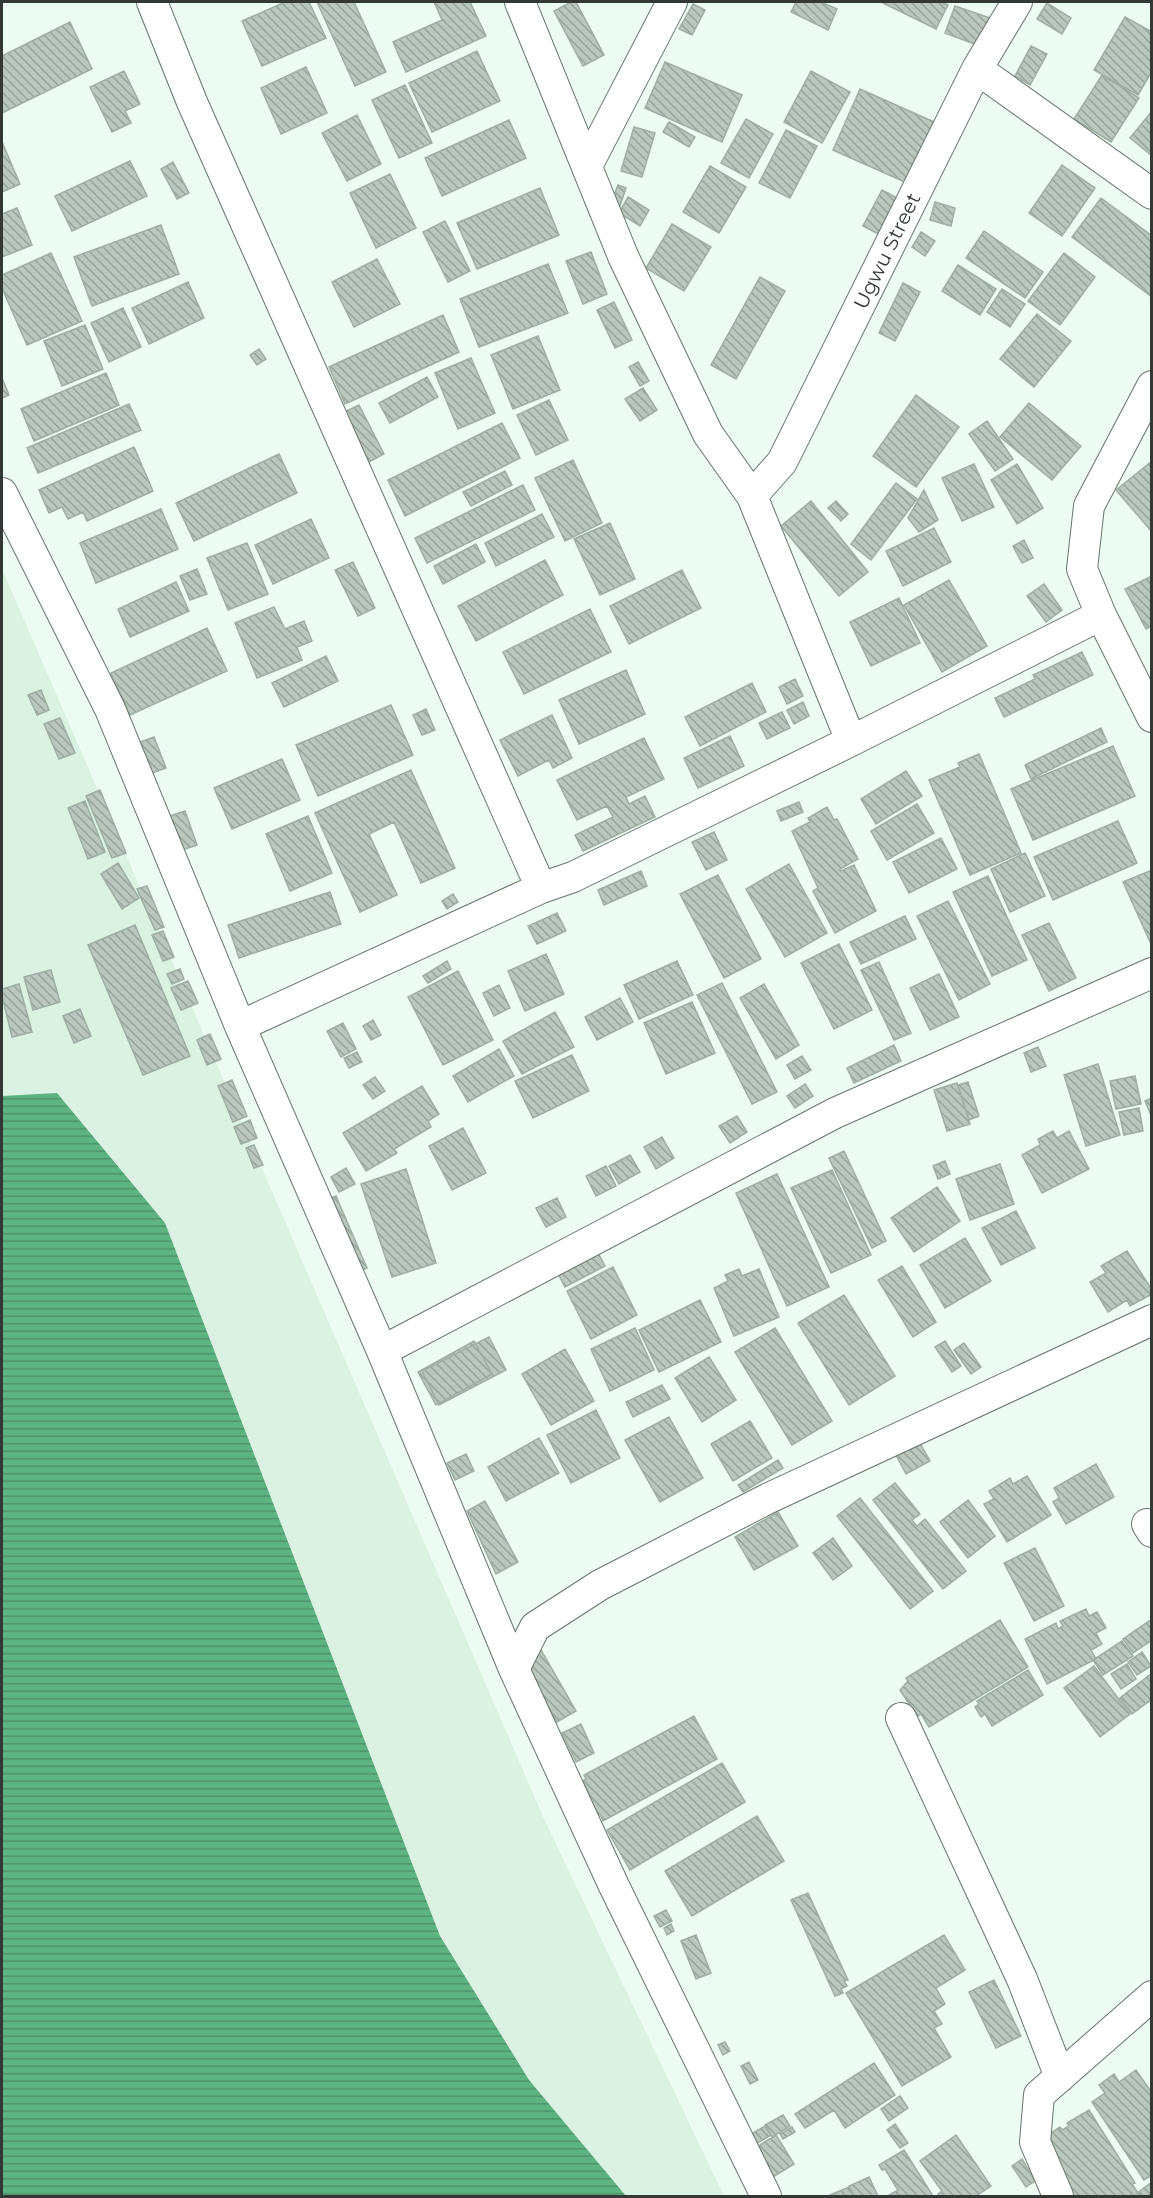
<svg xmlns="http://www.w3.org/2000/svg" width="1153" height="2198" font-family="Montserrat,sans-serif">
  <defs>
    <pattern id="water-rules" width="6" height="5" patternUnits="userSpaceOnUse" patternTransform="scale(1.5)"><rect width="6" height="5" fill="#5eb382"/><path d="M0 2.5h6" fill="none" stroke="#4e936b"/></pattern>
    <pattern id="building-back-hatch" width="6" height="6" patternUnits="userSpaceOnUse" patternTransform="scale(1.5)"><rect width="6" height="6" fill="#b9c7be"/><path d="M-1 5l2 2M0 0l6 6M5-1l2 2" fill="none" stroke="#97a39b"/></pattern>
  </defs>
  <rect width="100%" height="100%" fill="#ecfcf2"/>
  <!-- built -->
  <path fill="#dbf1e2" d="M2 569 545 1821 724 2196H2Z"/>
  <!-- water -->
  <path fill="url(#water-rules)" d="M57 1093 165 1223 440 1936 529 2080 626 2196H2V1096Z"/>
  <!-- building -->
  <path fill="url(#building-back-hatch)" stroke="#9faea4" stroke-width="1.5" d="M285 2H309L326 38 262 66 242 21Z
    M317 2H354L386 72 355 86Z
    M434 2H470L486 36 406 72 393 42 442 20Z
    M571 2H576L604 55 583 66 554 11Z
    M796 2H821L837 9 828 30 791 12Z
    M881 2H941L948 5 936 29Z
    M1047 3 1071 18 1062 34 1037 19Z
    M693 4 705 10 692 35 679 29Z
    M955 6 990 18 980 46 945 33Z
    M1125 17 1152 32V71L1138 95 1094 70Z
    M70 22 92 69 2 113V56Z
    M1031 46 1047 54 1030 85 1015 76Z
    M477 51 500 101 432 132 409 83Z
    M665 62 742 95 722 142 645 108Z
    M306 67 327 113 281 134 261 88Z
    M124 71 140 104 125 111 131 123 112 132 90 87Z
    M811 71 850 92 822 143 784 122Z
    M1102 75 1139 98 1111 142 1074 119Z
    M405 85 432 143 399 158 372 100Z
    M860 89 943 126 916 187 833 150Z
    M1152 111V156L1130 138Z
    M357 115 381 164 347 181 322 133Z
    M746 119 773 134 749 178 721 163Z
    M509 120 526 158 442 196 425 158Z
    M669 122 695 137 689 147 663 132Z
    M634 127 655 133 642 177 621 171Z
    M786 130 817 146 790 198 759 183Z
    M2 142 20 184 2 192Z
    M130 161 147 196 72 231 55 196Z
    M173 162 189 193 177 199 161 169Z
    M1062 165 1095 188 1062 236 1029 213Z
    M710 166 746 187 719 233 683 212Z
    M390 174 416 228 376 248 350 193Z
    M618 185 626 188 619 209 610 205Z
    M540 188 559 235 477 269 457 223Z
    M882 190 901 200 882 236 863 226Z
    M628 197 649 210 640 226 619 213Z
    M1101 198 1152 236V297L1072 237Z
    M935 202 955 208 951 226 930 220Z
    M17 208 32 245 2 257V214Z
    M445 221 470 271 448 282 423 232Z
    M672 224 711 247 684 291 646 268Z
    M161 225 179 274 92 306 74 257Z
    M984 231 1043 272 1025 298 966 258Z
    M921 232 935 241 925 256 912 247Z
    M591 252 607 294 583 304 566 261Z
    M51 253 82 321 27 345 2 288V275Z
    M1064 253 1095 277 1060 325 1028 301Z
    M377 259 400 304 354 327 332 282Z
    M548 264 568 313 479 347 460 299Z
    M958 265 996 289 980 315 942 291Z
    M760 277 785 291 736 379 711 365Z
    M188 282 204 318 149 344 132 308Z
    M903 283 920 292 895 341 879 333Z
    M1002 289 1025 304 1010 327 987 312Z
    M614 302 632 340 615 348 597 310Z
    M123 308 141 347 109 362 91 323Z
    M1037 314 1071 341 1034 387 1000 359Z
    M443 315 459 352 345 404 329 367Z
    M85 325 103 369 62 386 44 341Z
    M538 336 560 390 513 409 491 355Z
    M259 349 266 359 257 365 250 355Z
    M471 358 495 413 458 429 435 373Z
    M638 362 649 381 640 386 629 367Z
    M106 373 119 405 34 441 21 409Z
    M427 377 438 397 390 423 379 403Z
    M2 378 9 395 2 398Z
    M643 388 657 410 640 421 625 399Z
    M916 395 959 427 916 487 873 456Z
    M549 400 568 440 536 455 517 415Z
    M1029 403 1081 446 1052 480 1000 437Z
    M129 404 141 430 38 473 27 448Z
    M359 405 384 454 367 463 342 413Z
    M987 421 1013 459 995 471 969 434Z
    M502 423 520 458 405 516 388 480Z
    M134 447 153 491 87 521 83 512 68 519 62 507 49 513 39 490Z
    M279 454 297 493 194 541 176 503Z
    M573 460 602 523 565 541 535 478Z
    M1152 461V532L1116 490Z
    M974 464 994 507 962 521 942 478Z
    M1017 464 1043 508 1017 524 991 480Z
    M505 471 512 485 471 506 463 492Z
    M896 483 917 499 871 560 851 544Z
    M523 485 535 510 427 563 415 538Z
    M924 490 938 520 919 532 908 518Z
    M811 501 868 572 839 596 781 526Z
    M836 501 848 514 841 521 828 508Z
    M161 509 178 549 96 583 80 543Z
    M542 514 554 537 496 566 485 543Z
    M311 519 329 558 273 584 255 545Z
    M610 523 635 579 600 595 574 539Z
    M934 528 951 562 903 586 886 551Z
    M1024 540 1033 558 1022 563 1013 546Z
    M247 543 268 594 228 610 207 558Z
    M476 544 485 562 443 584 434 566Z
    M545 560 563 595 476 641 458 606Z
    M353 562 375 608 358 616 335 570Z
    M197 569 207 594 190 600 180 576Z
    M682 570 701 608 629 644 610 606Z
    M1152 576V626L1146 629 1125 589Z
    M949 580 987 646 942 672 904 605Z
    M176 582 189 611 130 637 118 609Z
    M1044 584 1062 610 1046 622 1027 596Z
    M899 598 920 643 871 666 850 622Z
    M274 607 285 629 304 621 312 641 297 647 302 660 257 678 235 623Z
    M590 609 611 652 524 694 503 652Z
    M207 628 227 671 130 715 111 673Z
    M1082 652 1093 675 1004 717 995 698 1035 679 1033 675Z
    M326 656 338 681 284 707 272 683Z
    M626 670 645 714 579 744 559 700Z
    M795 679 803 696 787 704 779 687Z
    M752 683 766 712 700 746 685 717Z
    M41 690 49 710 37 715 28 695Z
    M803 702 809 716 794 724 787 710Z
    M391 705 413 755 318 796 296 745Z
    M426 709 435 730 422 735 413 715Z
    M782 712 790 728 767 739 759 723Z
    M552 715 572 758 553 768 549 760 518 776 500 740Z
    M60 718 75 753 59 759 44 724Z
    M1101 728 1107 742 1031 779 1025 765Z
    M730 736 744 766 698 788 684 758Z
    M154 737 166 768 149 774 138 743Z
    M644 738 664 779 626 797 629 804 645 796 655 817 583 851 575 835 613 817 607 806 577 820 557 780Z
    M1113 746 1135 796 1033 840 1011 789Z
    M979 754 1021 853 970 875 929 780 960 767 958 763Z
    M282 759 300 800 232 829 214 788Z
    M411 770 455 868 421 883 394 822 369 834 397 895 360 912 315 813Z
    M906 771 922 796 876 824 861 799Z
    M100 790 126 853 112 858 86 796Z
    M85 801 105 852 88 859 68 808Z
    M799 802 803 812 781 821 777 811Z
    M917 804 934 833 887 860 871 831Z
    M827 807 834 820 837 819 858 859 840 869 841 871 854 865 876 911 835 933 813 891 818 888 792 831 810 822 808 818Z
    M185 811 197 845 179 851 167 817Z
    M308 816 332 873 290 891 266 834Z
    M1118 821 1137 863 1053 900 1034 857Z
    M714 832 727 860 706 870 692 842Z
    M941 838 957 869 909 893 893 862Z
    M1025 853 1045 896 1010 912 991 869Z
    M118 863 139 898 122 909 101 874Z
    M789 864 827 933 785 957 746 889Z
    M1152 870V944H1151L1123 882Z
    M641 871 647 886 604 905 598 890Z
    M718 875 761 959 724 978 680 894Z
    M988 876 1027 960 992 976 953 892Z
    M147 886 164 927 155 930 137 889Z
    M330 892 341 924 239 958 228 925Z
    M453 894 458 902 447 909 442 901Z
    M948 901 990 984 959 1000 917 916Z
    M557 913 566 931 537 944 528 926Z
    M905 916 916 939 861 964 850 942Z
    M1049 923 1076 978 1049 991 1022 935Z
    M135 925 190 1056 143 1075 88 945Z
    M163 931 174 957 163 961 152 935Z
    M839 944 872 1010 834 1029 801 963Z
    M546 954 564 994 525 1011 508 971Z
    M447 961 451 969 428 983 423 976Z
    M677 961 693 995 639 1019 624 985Z
    M879 962 911 1033 894 1040 861 970Z
    M180 969 184 979 172 984 167 974Z
    M51 970 60 1002 33 1010 24 977Z
    M458 971 493 1040 443 1065 408 997Z
    M939 974 959 1017 930 1030 910 988Z
    M188 981 198 1003 181 1010 171 988Z
    M722 983 777 1092 752 1104 697 995Z
    M19 984 32 1032 12 1037 2 996V989Z
    M764 984 799 1045 776 1059 740 998Z
    M499 985 510 1008 494 1016 483 993Z
    M620 998 633 1022 597 1040 585 1017Z
    M692 1002 715 1053 666 1074 644 1023Z
    M80 1009 91 1036 74 1043 63 1016Z
    M555 1012 574 1047 522 1074 503 1041Z
    M373 1020 381 1035 371 1040 363 1026Z
    M343 1023 356 1049 341 1057 327 1031Z
    M210 1034 221 1059 207 1065 197 1040Z
    M894 1045 901 1061 854 1083 847 1068Z
    M1038 1047 1046 1066 1031 1072 1024 1053Z
    M499 1049 514 1076 468 1102 453 1076Z
    M357 1052 362 1062 349 1068 344 1058Z
    M572 1055 589 1091 533 1118 515 1081Z
    M802 1056 811 1070 795 1079 787 1065Z
    M1098 1064 1120 1135 1086 1146 1064 1075Z
    M1135 1076 1141 1104 1116 1109 1110 1081Z
    M375 1077 385 1091 373 1099 363 1085Z
    M232 1080 247 1116 233 1122 218 1086Z
    M968 1082 979 1116 969 1120 958 1085Z
    M957 1083 970 1124 947 1131 934 1090Z
    M805 1084 813 1096 795 1108 787 1096Z
    M422 1086 439 1114 428 1121 431 1127 394 1149 397 1153 366 1171 343 1133Z
    M1152 1098V1118L1145 1101Z
    M1139 1108 1143 1131 1124 1135 1119 1112Z
    M737 1116 747 1132 730 1143 719 1126Z
    M250 1120 257 1138 241 1144 234 1127Z
    M463 1128 486 1173 452 1190 429 1146Z
    M1053 1131 1057 1138 1069 1131 1089 1169 1042 1193 1022 1155 1040 1145 1038 1139Z
    M662 1137 674 1158 656 1169 644 1147Z
    M254 1145 263 1165 254 1168 246 1148Z
    M844 1151 886 1241 872 1248 829 1158Z
    M630 1155 640 1172 619 1184 609 1166Z
    M945 1161 950 1174 938 1179 933 1166Z
    M1000 1164 1014 1204 970 1220 956 1179Z
    M606 1166 616 1186 596 1196 586 1176Z
    M346 1168 355 1184 339 1192 331 1177Z
    M406 1169 436 1263 392 1277 361 1184Z
    M832 1170 871 1255 831 1273 791 1188Z
    M777 1174 829 1287 787 1306 736 1193Z
    M937 1187 960 1221 914 1252 891 1218Z
    M336 1196 367 1268 353 1274 322 1202Z
    M557 1198 566 1217 546 1227 536 1208Z
    M1016 1211 1035 1248 1001 1265 982 1228Z
    M965 1238 991 1281 945 1308 920 1265Z
    M595 1247 605 1266 565 1287 555 1268Z
    M1127 1251 1152 1290V1294L1130 1306 1127 1300 1108 1312 1090 1282 1106 1273 1101 1266Z
    M902 1266 936 1322 913 1337 878 1280Z
    M613 1267 637 1315 591 1339 567 1291Z
    M739 1269 742 1276 759 1269 779 1317 734 1336 714 1288 728 1281 725 1275Z
    M844 1295 895 1376 849 1405 798 1323Z
    M700 1300 721 1342 659 1372 639 1330Z
    M635 1328 654 1370 610 1391 591 1349Z
    M775 1328 832 1421 792 1445 735 1352Z
    M489 1337 506 1370 439 1405 422 1371Z
    M474 1341 492 1374 436 1405 418 1372Z
    M945 1341 961 1366 952 1372 935 1347Z
    M964 1343 981 1367 971 1374 954 1350Z
    M565 1349 594 1401 551 1425 522 1374Z
    M709 1357 736 1400 702 1422 675 1378Z
    M662 1385 670 1399 633 1417 626 1402Z
    M596 1410 620 1458 571 1483 547 1435Z
    M669 1417 703 1478 660 1502 625 1440Z
    M750 1421 772 1458 733 1481 711 1444Z
    M539 1438 559 1473 506 1501 488 1467Z
    M920 1443 930 1461 906 1474 896 1455Z
    M466 1454 474 1471 455 1480 447 1463Z
    M778 1460 783 1468 743 1492 738 1485Z
    M1096 1464 1114 1497 1066 1524 1053 1502 1059 1498 1054 1488Z
    M1027 1476 1051 1515 1007 1542 984 1504 994 1499 989 1491 1010 1478 1013 1484Z
    M895 1483 920 1514 912 1520 917 1526 925 1519 966 1571 943 1589 873 1500Z
    M860 1498 933 1591 910 1609 837 1516Z
    M968 1500 995 1536 968 1558 940 1522Z
    M485 1501 518 1562 496 1574 467 1511Z
    M778 1512 798 1546 754 1570 735 1537Z
    M833 1538 852 1566 833 1580 813 1553Z
    M1035 1548 1064 1606 1034 1621 1004 1563Z
    M1086 1609 1089 1616 1097 1612 1106 1628 1096 1633 1102 1644 1091 1650 1096 1659 1047 1684 1025 1639 1056 1623 1058 1629 1063 1626 1060 1621Z
    M1152 1619V1640L1133 1653 1123 1639Z
    M1000 1620 1028 1667 929 1727 921 1714 918 1716 911 1707 900 1690 908 1681 906 1678Z
    M1122 1641 1133 1656 1103 1675 1093 1660Z
    M540 1648 576 1711 557 1722 521 1658Z
    M1142 1652 1151 1666 1137 1675 1128 1662Z
    M1127 1664 1136 1679 1121 1689 1111 1674Z
    M1094 1666 1130 1714 1100 1737 1064 1688Z
    M1028 1670 1043 1695 992 1726 985 1714 981 1717 975 1707 979 1704 977 1701Z
    M1152 1673V1699L1132 1714 1120 1698Z
    M694 1716 717 1759 603 1821 600 1814 596 1816 587 1799 591 1797 582 1781 586 1779 584 1775Z
    M581 1724 594 1753 576 1762 562 1733Z
    M722 1763 745 1802 630 1870 607 1830Z
    M757 1816 784 1861 692 1916 665 1871Z
    M808 1893 848 1980 844 1981 847 1986 841 1989 843 1993 835 1996 791 1900Z
    M666 1910 672 1921 660 1927 654 1916Z
    M671 1924 674 1931 667 1935 664 1928Z
    M696 1935 711 1973 696 1979 681 1941Z
    M944 1935 965 1970 936 1988 945 2004 934 2011 942 2024 934 2028 951 2057 902 2086 846 1993Z
    M994 1980 1021 2036 996 2048 969 1992Z
    M725 2042 730 2051 723 2055 718 2045Z
    M749 2062 758 2080 750 2084 741 2066Z
    M874 2063 895 2095 845 2128 834 2110 805 2128 795 2114Z
    M1136 2070 1152 2093V2175L1144 2180 1092 2102 1105 2093 1099 2085 1114 2074 1119 2082Z
    M900 2096 908 2108 889 2121 881 2109Z
    M1089 2110 1135 2183 1132 2184 1140 2196H1072L1037 2142 1060 2127 1062 2130 1069 2126 1067 2123Z
    M783 2115 790 2126 772 2137 765 2125Z
    M895 2124 908 2143 900 2148 887 2130Z
    M765 2126 771 2135 754 2145 748 2136Z
    M792 2127 795 2132 783 2139 780 2134Z
    M776 2135 794 2164 773 2177 755 2148Z
    M956 2135 991 2186 976 2196H939L938 2194 942 2191 920 2161Z
    M904 2150 933 2196 889 2195 898 2190 885 2169 882 2170 879 2165Z
    M1022 2159 1035 2181 1026 2187 1012 2166Z
    M869 2177 878 2196H854L849 2186Z
    M1152 2182V2196H1140L1137 2193Z
    M849 2187 853 2196H830V2195Z"/>
  <g fill="none" stroke-linecap="round" stroke-linejoin="round">
    <defs>
      <path id="minor" d="M152 2 192 102 541 888
        M520 2 623 256 708 434 752 496 851 741
        M977 69 1152 194
        M587 166 672 2
        M1152 386 1089 506 1082 569 1101 615 1152 717
        M2 493 110 709 240 1026 382 1351 514 1669 614 1886 766 2196
        M752 496 782 462 977 69 1017 2
        M240 1026 541 888 573 877 851 741 1101 615
        M382 1351 835 1113 1152 973
        M1147 1524 1152 1532
        M514 1669 535 1627 600 1585 767 1499 1152 1320
        M901 1718 1022 1979 1060 2077
        M1058 2196 1035 2142 1039 2095 1152 1996"/>
    </defs>
    <!-- minor casing -->
    <use href="#minor" stroke="#67746c" stroke-width="32"/>
    <!-- minor -->
    <use href="#minor" stroke="#fff" stroke-width="30"/>
  </g>
  <g text-anchor="middle" dominant-baseline="central" stroke-width="4.5" stroke-linejoin="round" paint-order="stroke">
    <!-- street labels -->
    <g font-size="20" fill="#333835" stroke="#fff">
      <text transform="translate(887 251) rotate(-64)">Ugwu Street</text>
    </g>
  </g>
  <!-- border -->
  <rect width="1153" height="2198" fill="none" stroke="#333835" stroke-width="6"/>
</svg>
